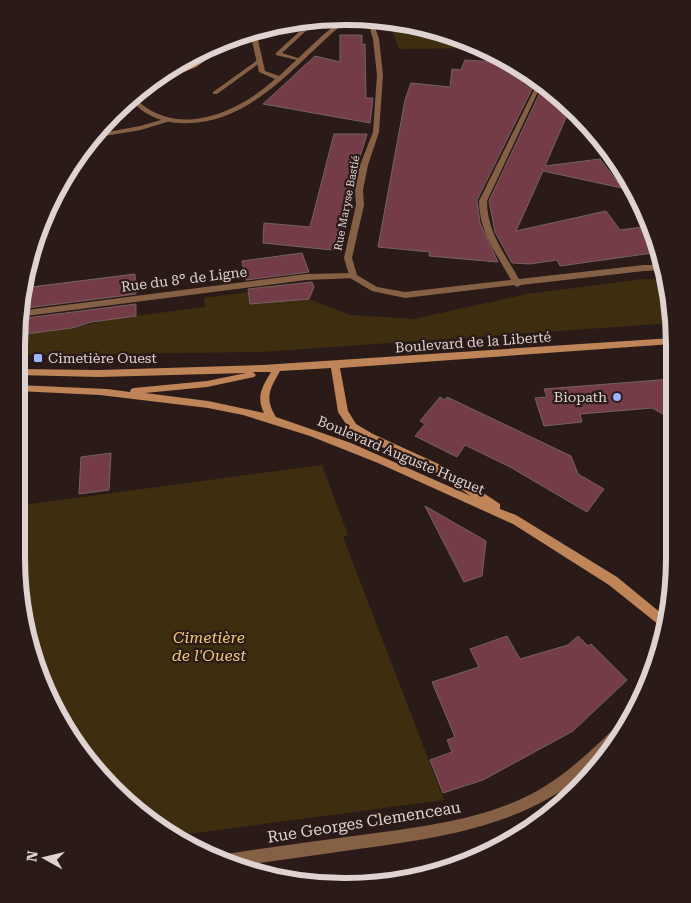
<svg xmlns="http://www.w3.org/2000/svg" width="691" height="903" font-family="'Roboto Serif',serif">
  <rect width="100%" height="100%" fill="#2b1b18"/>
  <!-- green -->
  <path fill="#3e2e0f" d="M383 20C417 23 454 32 485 48L399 49 393 33Z
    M645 279 667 280 672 303V323L261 352 17 355V335L72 328 113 319 205 307 204 298 248 292 250 304 309 299 350 315 414 319 527 294Z
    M322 465 348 535 343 537 444 800 172 836 113 791 61 722 28 643 16 558V506Z"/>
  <!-- building -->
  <path fill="#743c47" stroke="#756264" d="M340 35H362V45L365 44 366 98H373L370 123 263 104 315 56 340 62Z
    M465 60 512 63 529 72 528 76 537 79 477 200 480 223 498 262 429 256 430 252 378 247 405 100 411 83 450 87 452 69 461 70Z
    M544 84 571 106 545 166 600 159 622 188 543 171 516 231 606 211 620 230 650 226 660 252 560 266 557 260 530 264 512 263 495 232 489 201Z
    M334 134H367L332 250 263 243 264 223 310 227Z
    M302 253 309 272 246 280 242 261Z
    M135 274 136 294 19 309 23 288Z
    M312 282 314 287 309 299 250 304 248 289Z
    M136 304V316L92 322 72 328 17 335 18 319Z
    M672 379V419L652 408 580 414 582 422 544 426 535 398 547 397 544 389Z
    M440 397 445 400 447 397 571 456 578 474 604 489 587 512 510 467 465 445 457 457 415 436 425 424 420 421Z
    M111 453 109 490 79 494 81 457Z
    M425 506 486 541 482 576 464 582Z
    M507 636 520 659 568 645 578 636 588 646 591 644 627 680 573 731 483 780 443 793 430 760 452 752 447 740 455 737 432 682 479 667 470 649Z"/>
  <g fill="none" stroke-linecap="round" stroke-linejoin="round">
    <!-- street-tunnel -->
    <path stroke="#463734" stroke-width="6" stroke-dasharray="6 3" stroke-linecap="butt" d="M133 99 138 104"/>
    <!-- lane -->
    <path fill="#856045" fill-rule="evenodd" d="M319 19 282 53 301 59V61L276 55V53L312 20Z
      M259 59 261 60V62L217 94H213V92Z
      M168 118 170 119V121L141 130 92 138 97 134 140 126Z
      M353 273 357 276 356 278 306 280 18 317 19 311 306 274Z"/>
    <!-- street -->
    <path fill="#856045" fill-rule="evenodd" d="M357 18 374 24 379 39 383 75 379 132 368 165 363 190 364 205 352 258 357 275 377 287 405 292 511 280C497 254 479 232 479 201L539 80 542 83 487 201C487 232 505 254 519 279L644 265H663L664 270 644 271 521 285 517 287 514 285 405 298 372 291 350 278 344 258 356 205 355 190 360 165 373 132 377 75 373 39 369 25 357 22 344 23C295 63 251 127 179 123 163 122 146 116 135 104L140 103C182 138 240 111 275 79L259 72 250 32 256 31 265 71 279 76 323 35 341 20Z
      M587 123 592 130 593 136 626 176 632 189H628L587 136 585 125Z
      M627 720 630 721C618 743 608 753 589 770 525 826 440 838 358 849 323 854 288 859 253 864L252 872 220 859 221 856 226 854C271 847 316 841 361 835 420 827 485 820 537 791 569 773 596 746 622 721Z"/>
    <!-- secondary -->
    <path fill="#bf8458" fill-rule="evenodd" d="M239 35V37L196 67 146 88C159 76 177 73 192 65 208 56 221 41 239 35Z
      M672 338V344L340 368 348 411 356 424 373 434 443 466 500 504V509L516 515 617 577 667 618 664 629 609 585 513 524 378 463 310 436 243 415 208 408 100 395 17 391V385L107 389 130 392 131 389 134 388 207 381 246 373 99 377 17 375V369L99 370 263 365ZM331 368 338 412 350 430 367 440 435 472 471 496 351 443 276 417C264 398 270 389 280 371ZM253 372H271C262 387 256 397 264 413L208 401 145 393 207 387 254 377 256 375Z"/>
  </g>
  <!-- markers -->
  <g fill="#a0b3fd" stroke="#2b1b18" stroke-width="2">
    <rect x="33" y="353" width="10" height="10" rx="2.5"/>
    <circle cx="617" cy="397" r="5"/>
  </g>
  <g text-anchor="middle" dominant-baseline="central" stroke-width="4.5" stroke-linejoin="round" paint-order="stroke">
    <!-- far-street labels -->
    <g font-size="11" fill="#ded3d1" stroke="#2b1b18">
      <text transform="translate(347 203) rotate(-79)">Rue Maryse Bastié</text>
    </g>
    <!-- street labels -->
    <g font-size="14" fill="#ded3d1" stroke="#2b1b18">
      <text transform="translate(184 279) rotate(-7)">Rue du 8° de Ligne</text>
      <text transform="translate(473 342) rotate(-4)">Boulevard de la Liberté</text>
      <text transform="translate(401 455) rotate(23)">Boulevard Auguste Huguet</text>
    </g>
    <!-- poi labels -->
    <g font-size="14" fill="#ded3d1" stroke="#2b1b18" text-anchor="start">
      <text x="48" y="358">Cimetière Ouest</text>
      <text x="607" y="397" text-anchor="end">Biopath</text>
    </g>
    <!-- near-park labels -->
    <g font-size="16" font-style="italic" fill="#f3c879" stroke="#2b1b18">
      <text x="209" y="637">Cimetière<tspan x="209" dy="18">de l'Ouest</tspan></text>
    </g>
    <!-- near-street labels -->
    <g font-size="16" fill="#ded3d1" stroke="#2b1b18">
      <text transform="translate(364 822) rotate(-9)">Rue Georges Clemenceau</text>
    </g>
  </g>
  <!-- crop -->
  <path d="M0 0H691V903H0ZM345 25H346A320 320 0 0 1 666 345V558A320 320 0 0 1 346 878H345A320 320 0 0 1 25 558V345A320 320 0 0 1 345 25Z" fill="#2b1b18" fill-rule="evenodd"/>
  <path fill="none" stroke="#ded3d1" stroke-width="6" d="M345 25H346A320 320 0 0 1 666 345V558A320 320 0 0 1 346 878H345A320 320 0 0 1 25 558V345A320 320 0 0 1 345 25Z"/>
  <!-- north arrow -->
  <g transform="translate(45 858) rotate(278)" stroke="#2b1b18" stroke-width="4" paint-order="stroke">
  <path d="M0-4L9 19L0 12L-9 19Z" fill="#ded3d1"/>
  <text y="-8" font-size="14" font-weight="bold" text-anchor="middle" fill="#ded3d1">N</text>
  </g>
</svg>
